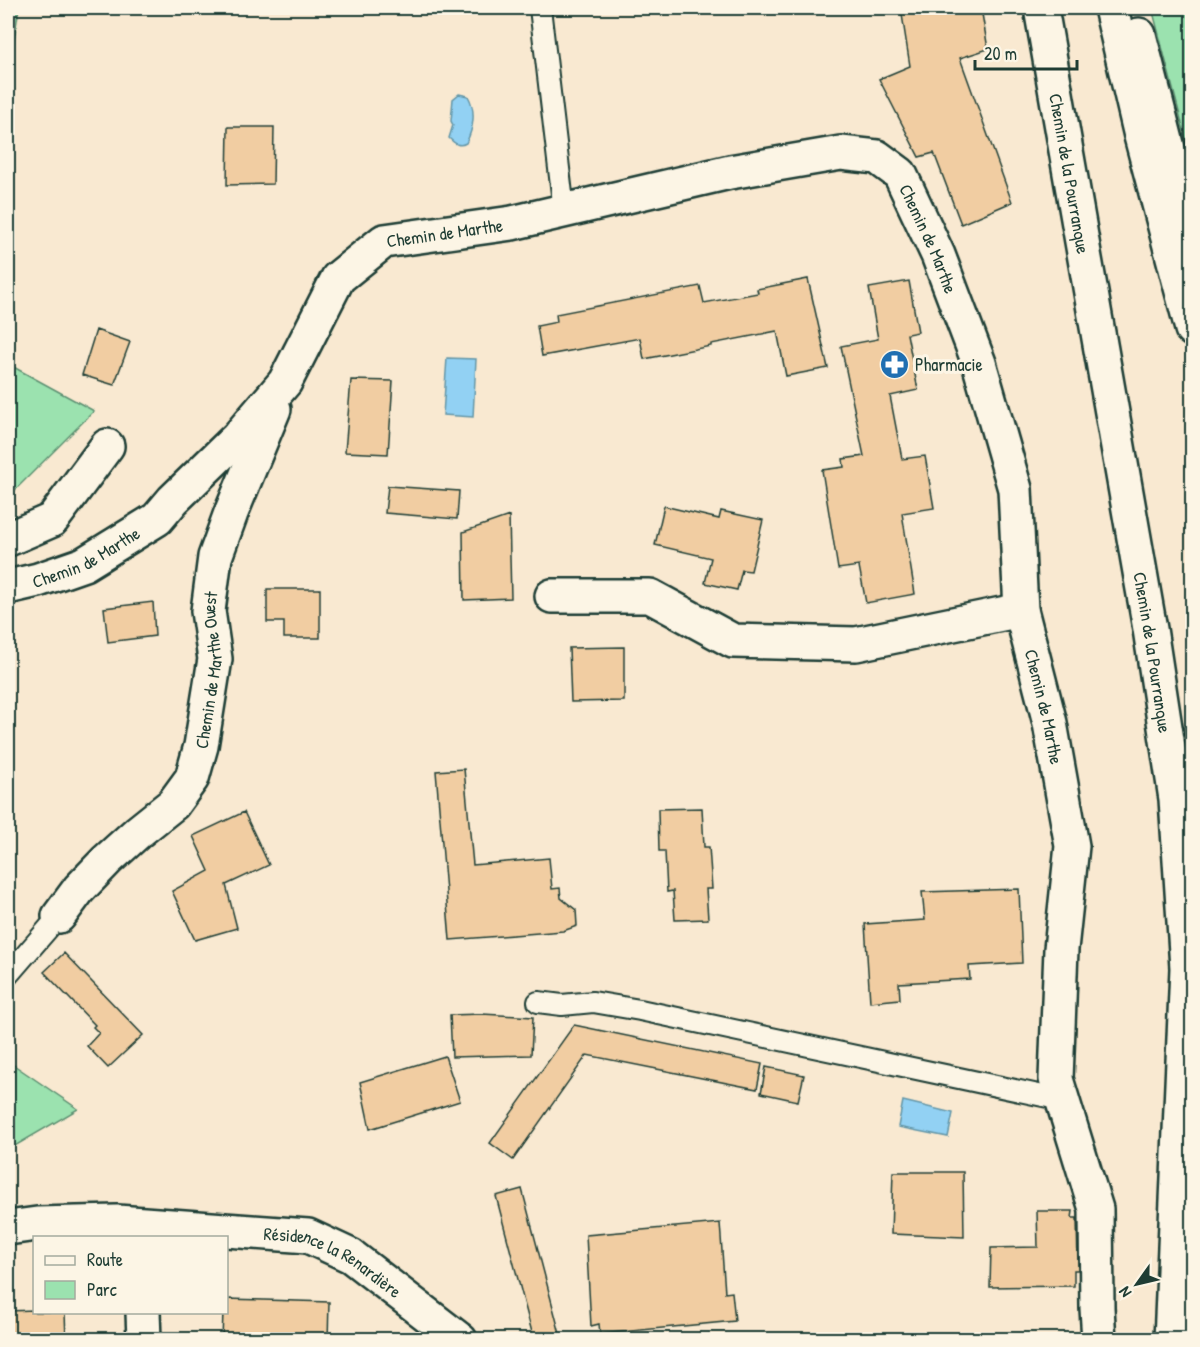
<svg xmlns="http://www.w3.org/2000/svg" width="1200" height="1347" font-family="'Patrick Hand',sans-serif">
  <rect width="100%" height="100%" fill="#f9e9d1"/>
  <filter id="ink" filterUnits="userSpaceOnUse"><feTurbulence type="fractalNoise" baseFrequency=".0167" numOctaves="2"/><feDisplacementMap in="SourceGraphic" scale="12" xChannelSelector="R" yChannelSelector="G"/><feConvolveMatrix kernelMatrix="1 2 1 2 8 2 1 2 1" color-interpolation-filters="sRGB"/></filter>
  <g filter="url(#ink)">
    <!-- green -->
    <path fill="#9be2af" stroke="#5d9072" stroke-width="1.5" d="M8 8H19L8 77Z
      M1152 8H1192V162Z
      M8 364 94 411 8 497Z
      M8 1061 78 1109 8 1150Z"/>
    <!-- water -->
    <path fill="#92d1f3" stroke="#6496a7" stroke-width="1.5" d="M459 94 468 96C476 110 474 128 466 143 459 147 455 144 449 138L453 125 451 121 453 99Z
      M447 358 476 359 473 417 443 415Z
      M903 1101 953 1113 948 1137 898 1127Z"/>
    <!-- building -->
    <path fill="#f1cda2" stroke="#1f3d34" stroke-width="1.5" d="M901 8H981L988 49 960 58 1012 202 961 224 934 153 919 157 879 79 910 66Z
      M228 127H274L273 184 227 185Z
      M808 279 828 368 786 376 777 331 711 344V346L644 359 640 338 542 356 537 326 557 322 556 314 700 286 704 303 758 293 757 289Z
      M909 281 918 332 907 334 918 390 890 396 902 459 925 456 934 508 902 513 915 594 866 603 859 566 838 569 822 470 844 467 843 459 864 456 841 346 878 339 869 288Z
      M96 330 130 342 114 385 82 375Z
      M351 380 393 381 388 454 345 452Z
      M388 486 459 491 457 519 385 513Z
      M664 506 719 519 721 511 763 520 751 571 742 570 737 590 705 583 711 558 655 545Z
      M509 516 511 598 464 600 463 532Z
      M267 589H320V638H284V622H267Z
      M153 602 155 636 108 642 104 608Z
      M624 647V701L571 702 569 648Z
      M464 769 473 865 549 858 552 889 560 888 561 898 576 910 577 926 563 931 450 940 436 771Z
      M702 808 704 847H709L712 889H706L708 919 675 920 673 891 667 892 665 851H659L658 809Z
      M244 812 269 865 226 885 237 928 195 940 172 891 209 871 193 836Z
      M1019 889 1022 963 969 966 970 979 899 983 900 999 870 1002 865 924 925 920 922 892Z
      M64 953 143 1035 108 1068 87 1046 99 1033 93 1027 95 1025 44 972Z
      M482 1014 533 1017 531 1055 452 1057 450 1015Z
      M574 1025 762 1064 757 1089 587 1055 513 1160 490 1143Z
      M445 1056 460 1101 370 1129 360 1082Z
      M766 1067 804 1075 798 1101 761 1093Z
      M893 1172H963L964 1237 891 1234Z
      M522 1189 560 1334 537 1340H534L496 1196Z
      M1037 1211H1073L1072 1218H1077L1078 1270H1074V1286L990 1287 991 1248 1038 1247Z
      M720 1223 725 1293 732 1292 735 1321 600 1334 599 1324 591 1326 586 1235Z
      M226 1299 329 1302 328 1340H222L223 1312H226Z
      M34 1310V1312H65L66 1340H8V1311Z"/>
    <g fill="none" stroke-linecap="round" stroke-linejoin="round">
      <defs>
        <path id="service" d="M540 8 564 211
          M8 975 59 916
          M538 1002 562 1005 593 1002 640 1010 1062 1100"/>
        <g id="minor">
          <path d="M8 539 52 520 107 446"/>
          <path id="s1" d="M8 587 38 580 84 564 157 519 173 500 237 438 285 382 338 278 384 241 512 223 730 172 841 153 877 157 900 174 938 255 979 363 1015 489 1021 610 1050 723 1072 846 1061 949 1056 1079 1096 1209 1097 1308 1099 1340"/>
          <path d="M552 596H650L733 641 856 644 1021 610"/>
          <path id="s2" d="M59 916 79 889 107 860 138 832 173 804 192 778 201 746 215 659 208 611 215 557 231 513 274 409"/>
          <path id="s3" d="M8 1228 37 1224 117 1222 308 1236 351 1256 460 1340"/>
          <path d="M143 1312 144 1340"/>
        </g>
        <g id="tertiary">
          <path id="s4" d="M1041 8 1150 629 1176 799 1187 968 1171 1340"/>
        </g>
        <path id="secondary" d="M1111 8 1141 136 1192 329
          M1139 35 1192 242"/>
      </defs>
      <!-- service casing -->
      <use href="#service" stroke="#1f3d34" stroke-width="24"/>
      <!-- minor casing -->
      <use href="#minor" stroke="#1f3d34" stroke-width="38"/>
      <!-- tertiary casing -->
      <use href="#tertiary" stroke="#1f3d34" stroke-width="38"/>
      <!-- secondary casing -->
      <use href="#secondary" stroke="#1f3d34" stroke-width="38"/>
      <!-- service -->
      <use href="#service" stroke="#fcf5e5" stroke-width="20"/>
      <!-- minor -->
      <use href="#minor" stroke="#fcf5e5" stroke-width="33"/>
      <!-- tertiary -->
      <use href="#tertiary" stroke="#fcf5e5" stroke-width="33"/>
      <!-- secondary -->
      <use href="#secondary" stroke="#fcf5e5" stroke-width="33"/>
    </g>
  </g>
  <!-- icons -->
  <defs>
    <symbol id="pharmacy-disc" viewBox="-11 -11 22 22"><circle r="9.5" fill="#1f6fb2" stroke="#fcf5e5"/><path d="M-2-6h4v4h4v4h-4v4h-4v-4h-4v-4h4Z" fill="#fff"/></symbol>
  </defs>
  <g fill-rule="evenodd">
    <use href="#pharmacy-disc" x="878" y="348" width="33" height="33"/>
  </g>
  <g text-anchor="middle" dominant-baseline="central" stroke-width="6" stroke-linejoin="round" paint-order="stroke">
    <!-- street labels -->
    <g font-size="18" fill="#1f3d34" stroke="#fcf5e5">
      <text stroke="none"><textPath href="#s4" startOffset="168">Chemin de la Pourranque</textPath></text>
      <text stroke="none"><textPath href="#s1" startOffset="590">Chemin de Marthe</textPath></text>
      <text stroke="none"><textPath href="#s1" startOffset="1130">Chemin de Marthe</textPath></text>
      <text stroke="none"><textPath href="#s1" startOffset="84">Chemin de Marthe</textPath></text>
      <text stroke="none"><textPath href="#s4" startOffset="654">Chemin de la Pourranque</textPath></text>
      <text stroke="none"><textPath href="#s2" startOffset="303">Chemin de Marthe Ouest</textPath></text>
      <text stroke="none"><textPath href="#s1" startOffset="1616">Chemin de Marthe</textPath></text>
      <text stroke="none"><textPath href="#s3" startOffset="333">Résidence la Renardière</textPath></text>
    </g>
    <!-- poi labels -->
    <g font-size="18" fill="#1f3d34" stroke="#fcf5e5" text-anchor="start">
      <text x="915" y="364">Pharmacie</text>
    </g>
  </g>
  <!-- margin -->
  <rect width="1200" height="1347" fill="none" stroke="#fcf5e5" stroke-width="30"/>
  <rect x="15" y="15" width="1170" height="1317" fill="none" stroke="#1f3d34" stroke-width="2" filter="url(#ink)"/>
  <!-- legend -->
  <rect x="33" y="1236" width="195" height="78" fill="#fcf5e5" stroke="#a4ab9e" stroke-width="1.5"/>
  <rect x="45" y="1256" width="30" height="9" fill="#fcf5e5" stroke="#a4ab9e" stroke-width="1.5"/>
  <text x="87" y="1266" font-size="18" fill="#1f3d34">Route</text>
  <rect x="45" y="1281" width="30" height="18" fill="#9be2af" stroke="#a4ab9e" stroke-width="1.5"/>
  <text x="87" y="1296" font-size="18" fill="#1f3d34">Parc</text>
  <!-- north arrow -->
  <g transform="translate(1137 1284) rotate(236)" stroke="#fcf5e5" stroke-width="4.5" paint-order="stroke">
  <path d="M0-4.5L10 22L0 15L-10 22Z" fill="#1f3d34"/>
  <text y="-9" font-size="16" font-weight="bold" text-anchor="middle" fill="#1f3d34">N</text>
  </g>
  <!-- scale -->
  <path d="M975 60v9h102v-9" fill="none" stroke="#1f3d34" stroke-width="3"/>
  <text x="984" y="60" font-size="18" fill="#1f3d34" stroke="#fcf5e5" stroke-width="4.5" paint-order="stroke">20 m</text>
</svg>
